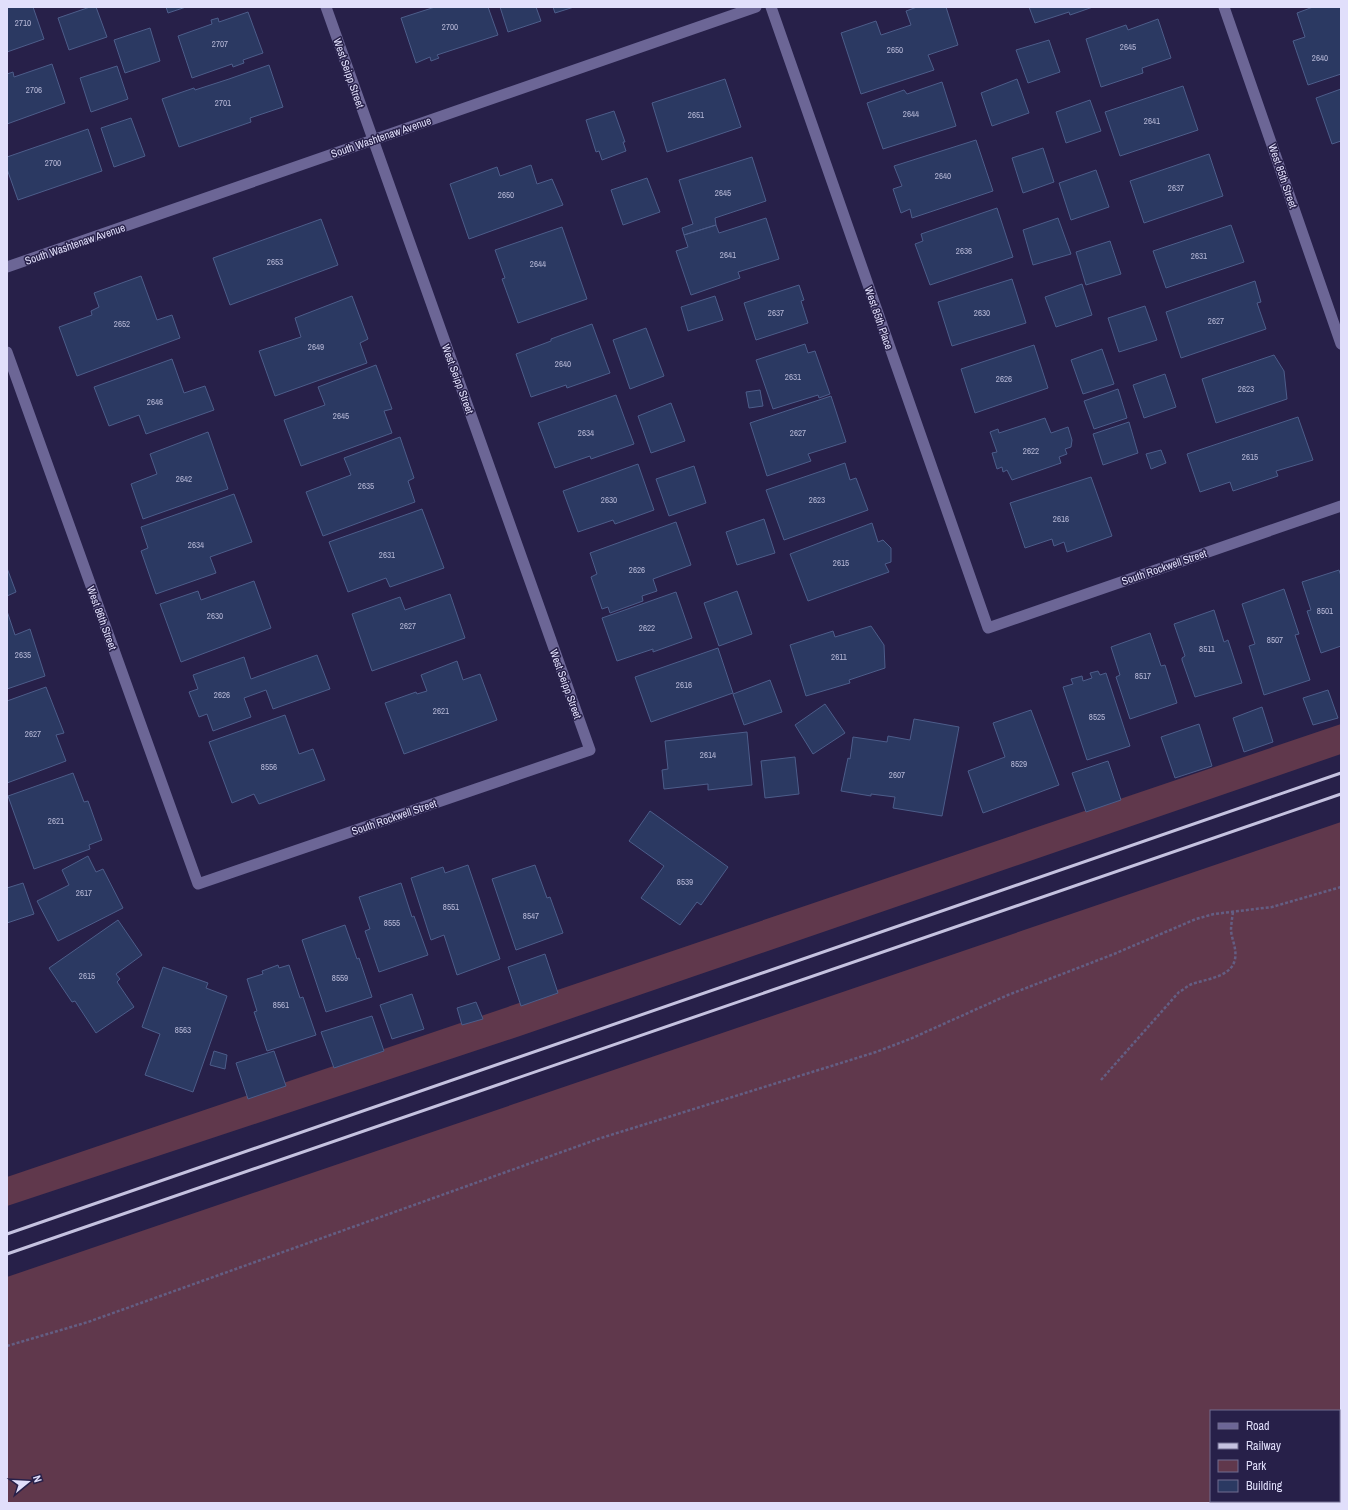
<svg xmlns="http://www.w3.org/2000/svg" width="1348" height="1510" font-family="'Archivo Narrow',sans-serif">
  <rect width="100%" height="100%" fill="#272049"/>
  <!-- green -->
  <path fill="#60384c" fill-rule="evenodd" d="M1341 724V754L520 1036 7 1206V1177Z
    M1341 822V1503H7V1277ZM1211 1411H1339V1501H1211Z"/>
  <!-- building -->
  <path fill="#2b3962" stroke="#4d5d8a" d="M7 7H33L44 39 7 52Z
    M90 7H96L107 37 69 50 58 18Z
    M166 7H186L168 13Z
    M435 7H488L498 35 437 55 439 58 431 61 430 57 416 63 401 18Z
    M500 7H536L541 21 508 32Z
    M553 7H574L555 13Z
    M917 7H946L958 45 928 55 934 70 861 94 841 33 876 21 881 35 911 25 906 11Z
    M1029 7H1093L1070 15 1069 12 1035 23Z
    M1313 7H1341V74L1308 85 1293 41 1305 37 1297 13Z
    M248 12 263 53 243 60 244 63 233 67 232 64 192 78 178 36 212 24 211 20 218 18 219 22Z
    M1158 19 1171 58 1142 68 1143 73 1101 87 1086 39 1126 25 1128 30Z
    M150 28 160 61 125 73 114 40Z
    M1049 40 1060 72 1028 83 1016 50Z
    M52 64 65 103 7 124V74L13 72 14 77Z
    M269 65 283 107 250 118 251 122 179 147 162 99 194 88 195 90 229 79Z
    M117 66 128 99 91 112 80 78Z
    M725 79 741 127 667 152 652 103Z
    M1017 79 1029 113 992 126 981 93Z
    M942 82 956 126 883 149 867 103 904 90 907 94Z
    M1183 86 1198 130 1120 156 1105 112Z
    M1341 89V141L1332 144 1316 98Z
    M1090 100 1101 131 1066 143 1056 112Z
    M614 111 625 142H623L626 151 602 160 599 151 596 152 586 120Z
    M131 118 145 156 114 167 101 128Z
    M88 129 102 171 18 200 7 169V157Z
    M976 140 993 191 912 218 910 209 901 213 893 189 902 186 894 166Z
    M1043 148 1054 182 1023 193 1012 158Z
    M1209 154 1223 196 1144 223 1130 181Z
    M752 157 766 201 715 218 716 225 684 235 682 228 693 224 679 180Z
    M531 165 537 184 552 179 563 205 469 239 450 184 497 167 500 176Z
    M1096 170 1109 207 1071 220 1059 183Z
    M647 178 660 212 623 225 611 190Z
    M997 208 1013 257 930 285 915 244 923 241 921 234Z
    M766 218 779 259 738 272 740 278 691 295 676 251 688 247 684 235 716 225 719 233Z
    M1058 218 1071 254 1033 265 1023 230Z
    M321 219 338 265 230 305 213 258Z
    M1231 225 1244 262 1166 288 1153 251Z
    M562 227 587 299 518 323 502 279 505 278 495 250Z
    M1110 241 1121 274 1086 285 1076 252Z
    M141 276 157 320 172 315 180 338 77 376 59 327 92 315 91 311 99 307 94 293Z
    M1012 279 1026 323 952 346 938 302Z
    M1255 281 1261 302 1257 303 1266 329 1181 358 1166 312Z
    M1082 284 1092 315 1056 327 1045 297Z
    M799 285 804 300 801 301 808 323 756 340 744 303Z
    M352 296 368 339 360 343 367 363 275 396 259 351 301 337 295 318Z
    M715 296 723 320 688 331 681 307Z
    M1145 306 1157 340 1119 352 1108 318Z
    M592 324 610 373 567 388 566 385 531 397 516 354 551 341V339Z
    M646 328 664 376 630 389 613 340Z
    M805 344 808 353 815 351 830 394 819 398 818 395 773 409 756 360Z
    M1034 345 1048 388 975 413 961 369Z
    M1102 349 1114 384 1083 394 1071 360Z
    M1274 355 1284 371 1287 399 1216 423 1202 379Z
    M172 359 184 393 205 386 214 410 146 434 139 415 109 426 94 387Z
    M376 365 392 409 384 411 392 433 301 466 284 420 325 405 318 387Z
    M1165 374 1176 407 1144 418 1133 385Z
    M1118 389 1127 418 1094 429 1084 401Z
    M760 390 763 406 749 408 746 392Z
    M616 395 634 444 591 459 590 456 555 468 538 423Z
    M831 396 846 442 808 454 811 461 767 476 750 423Z
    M671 403 685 441 651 453 638 416Z
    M1298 417 1313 460 1276 471 1278 476 1233 491 1230 482 1200 492 1187 454Z
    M1045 418 1051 433 1068 427 1072 440 1071 447 1065 449 1067 454 1059 457 1061 463 1012 480 1007 470 1003 472 1002 467 997 469 992 453 997 452 990 432 998 429 999 433Z
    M1129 422 1138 453 1103 465 1093 434Z
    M208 432 228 489 143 519 131 484 157 474 150 454Z
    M400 437 414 478 408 481 415 502 323 536 306 492 351 475 344 458Z
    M1161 450 1166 463 1151 469 1146 454Z
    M845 463 850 480 856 478 868 510 784 540 766 490Z
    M638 464 654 510 615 524 613 520 578 532 563 491Z
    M694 466 706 503 669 516 656 479Z
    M1091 477 1112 536 1067 552 1064 542 1054 546 1052 539 1025 548 1010 503Z
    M234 494 252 542 210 557 216 573 156 594 141 551 148 548 141 527Z
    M422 509 444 568 390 587 386 578 348 592 329 542Z
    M764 519 775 553 737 565 726 532Z
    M676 522 691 565 653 579 657 591 642 596 643 601 610 613 608 607 602 609 591 577 597 574 590 553Z
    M872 523 878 542 883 540 891 548V562L885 564 889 572 808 601 790 554Z
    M7 568 16 592 7 596Z
    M1339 570 1341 576V646L1321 653 1307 611 1311 610 1302 582Z
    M254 581 271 628 181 662 160 604 198 591 201 600Z
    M1284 589 1299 634 1295 635 1310 680 1264 695 1249 646 1255 644 1242 604Z
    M737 591 752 634 719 646 704 603Z
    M676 592 692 638 653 652V649L617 661 602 618Z
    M450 594 465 638 372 671 352 614 400 597 405 610Z
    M1214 610 1224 642 1228 640 1242 683 1195 697 1182 660V658L1185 656 1174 624Z
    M7 611 15 635 30 629 45 676 7 689Z
    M871 626 884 645 885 668 849 680 850 683 806 696 790 645 833 631 835 637Z
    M1150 633 1161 666 1165 665 1177 703 1130 719 1116 677 1120 675 1111 647Z
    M718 648 733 693 651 722 635 677Z
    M317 655 330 689 273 709 266 690 244 698 251 717 213 731 207 714 199 717 189 692 198 689 193 675 244 657 251 679Z
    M457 661 463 680 480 674 497 720 404 754 385 703 416 692 417 694 427 691 421 675Z
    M1098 671 1100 675 1106 673 1130 746 1087 760 1063 687 1073 684 1071 679 1082 676 1083 681 1092 678 1090 673Z
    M770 680 782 712 744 725 733 694Z
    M46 687 64 733 56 735 66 761 7 783V701Z
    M1328 690 1338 718 1313 725 1303 698Z
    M825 704 845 733 813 754 795 725Z
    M1262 707 1273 742 1244 752 1233 718Z
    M1031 710 1059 785 983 813 968 771 1005 757 993 723Z
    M285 715 299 754 313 749 325 780 259 804 254 794 232 803 209 742Z
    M914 719 959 727 942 816 893 808 895 797 871 794V796L841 791 848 758 850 759 853 737 887 742 888 736 910 740Z
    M1199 724 1212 766 1175 778 1161 737Z
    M747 732 752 785 708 790V784L664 789 662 770 668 769 665 741Z
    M795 757 799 794 765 798 761 761Z
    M1108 761 1121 800 1086 812 1072 773Z
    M73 773 84 802 88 801 102 840 89 845 90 849 34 869 8 796Z
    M650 811 728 867 701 905 697 902 680 925 641 898 664 866 629 841Z
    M88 856 96 872 103 869 123 908 58 941 37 901 69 885 62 870Z
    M468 865 500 959 457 975 444 935 431 940 411 878 443 867 445 873Z
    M535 865 547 898 550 897 563 933 516 950 492 879Z
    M23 883 34 914 7 923V888Z
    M401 883 412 917 414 916 428 955 379 972 365 931 370 929 359 897Z
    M118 920 142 955 116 974 120 979 117 982 134 1007 96 1033 75 1001 72 1002 49 968Z
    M345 925 357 959 359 958 372 997 326 1012 302 940Z
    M545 954 558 993 521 1006 508 967Z
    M278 965 279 968 289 965 300 998 303 997 316 1035 267 1051 254 1012 257 1011 247 979 263 974 262 971Z
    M163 967 208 983 206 988 227 996 193 1092 145 1075 160 1034 142 1027Z
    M412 994 424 1029 392 1039 380 1005Z
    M476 1002 483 1019 462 1025 457 1008Z
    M372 1016 384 1051 334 1068 321 1032Z
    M214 1051 227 1055 225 1069 210 1065Z
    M274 1051 286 1086 248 1099 236 1063Z"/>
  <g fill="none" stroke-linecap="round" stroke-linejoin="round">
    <!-- path -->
    <path stroke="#645e83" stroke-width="2.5" stroke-dasharray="3 2" stroke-linecap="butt" d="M1101 1080 1179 992C1183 990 1187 986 1192 984 1206 979 1232 977 1235 959 1237 949 1232 940 1231 931 1231 925 1232 919 1233 912
      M7 1346 88 1322 598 1139 876 1052 910 1039 1008 995 1114 954 1196 919 1214 914 1272 907 1341 887"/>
    <!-- minor -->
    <path stroke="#6c6696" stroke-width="11" d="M771 7 988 628 1341 506
      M1224 7 1341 344
      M7 267 756 7
      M7 352 198 884 590 750 326 7"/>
    <!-- rail -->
    <path stroke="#c5c2e0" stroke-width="3" d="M7 1234 1341 773
      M7 1254 1341 794"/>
  </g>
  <g text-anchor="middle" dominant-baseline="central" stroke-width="3" stroke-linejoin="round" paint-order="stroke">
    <!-- number labels -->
    <g font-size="9" fill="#b4b6d5">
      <text x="23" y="23">2710</text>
      <text x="450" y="27">2700</text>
      <text x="220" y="44">2707</text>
      <text x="1128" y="47">2645</text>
      <text x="895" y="50">2650</text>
      <text x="1320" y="58">2640</text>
      <text x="34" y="90">2706</text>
      <text x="223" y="103">2701</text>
      <text x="911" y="114">2644</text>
      <text x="696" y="115">2651</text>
      <text x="1152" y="121">2641</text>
      <text x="53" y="163">2700</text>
      <text x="943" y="176">2640</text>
      <text x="1176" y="188">2637</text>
      <text x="723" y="193">2645</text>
      <text x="506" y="195">2650</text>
      <text x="964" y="251">2636</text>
      <text x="728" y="255">2641</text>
      <text x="1199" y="256">2631</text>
      <text x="275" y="262">2653</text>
      <text x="538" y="264">2644</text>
      <text x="776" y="313">2637</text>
      <text x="982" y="313">2630</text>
      <text x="1216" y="321">2627</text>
      <text x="122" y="324">2652</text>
      <text x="316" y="347">2649</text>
      <text x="563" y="364">2640</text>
      <text x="793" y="377">2631</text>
      <text x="1004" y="379">2626</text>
      <text x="1246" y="389">2623</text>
      <text x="155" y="402">2646</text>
      <text x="341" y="416">2645</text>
      <text x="586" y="433">2634</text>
      <text x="798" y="433">2627</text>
      <text x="1031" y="451">2622</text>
      <text x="1250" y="457">2615</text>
      <text x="184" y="479">2642</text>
      <text x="366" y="486">2635</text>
      <text x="609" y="500">2630</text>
      <text x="817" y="500">2623</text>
      <text x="1061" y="519">2616</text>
      <text x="196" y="545">2634</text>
      <text x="387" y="555">2631</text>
      <text x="841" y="563">2615</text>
      <text x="637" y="570">2626</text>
      <text x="1325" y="611">8501</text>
      <text x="215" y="616">2630</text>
      <text x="408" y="626">2627</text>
      <text x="647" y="628">2622</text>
      <text x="1275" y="640">8507</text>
      <text x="1207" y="649">8511</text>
      <text x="23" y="655">2635</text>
      <text x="839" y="657">2611</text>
      <text x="1143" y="676">8517</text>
      <text x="684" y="685">2616</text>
      <text x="222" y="695">2626</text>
      <text x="441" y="711">2621</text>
      <text x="1097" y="717">8525</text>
      <text x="33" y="734">2627</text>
      <text x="708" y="755">2614</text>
      <text x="1019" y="764">8529</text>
      <text x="269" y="767">8556</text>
      <text x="897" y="775">2607</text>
      <text x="56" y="821">2621</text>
      <text x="685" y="882">8539</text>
      <text x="84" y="893">2617</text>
      <text x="451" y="907">8551</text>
      <text x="531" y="916">8547</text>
      <text x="392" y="923">8555</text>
      <text x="87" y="976">2615</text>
      <text x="340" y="978">8559</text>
      <text x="281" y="1005">8561</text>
      <text x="183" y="1030">8563</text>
    </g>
    <!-- street labels -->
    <g font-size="11" fill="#e1dffb" stroke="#272049">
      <text transform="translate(349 73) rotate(71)">West Seipp Street</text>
      <text transform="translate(381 137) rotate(-19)">South Washtenaw Avenue</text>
      <text transform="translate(1283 176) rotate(71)">West 85th Street</text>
      <text transform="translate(75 244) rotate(-19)">South Washtenaw Avenue</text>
      <text transform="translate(879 318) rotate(71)">West 85th Place</text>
      <text transform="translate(458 379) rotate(70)">West Seipp Street</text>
      <text transform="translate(1164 567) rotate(-19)">South Rockwell Street</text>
      <text transform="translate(102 618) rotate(70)">West 86th Street</text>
      <text transform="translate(566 684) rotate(70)">West Seipp Street</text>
      <text transform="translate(394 817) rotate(-19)">South Rockwell Street</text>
    </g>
  </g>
  <!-- border -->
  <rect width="1348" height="1510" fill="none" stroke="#e1dffb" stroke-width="16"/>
  <!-- legend -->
  <rect x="1210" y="1410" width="130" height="92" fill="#272049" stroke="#716c90"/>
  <rect x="1218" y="1423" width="20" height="6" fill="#6c6696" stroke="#716c90"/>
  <text x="1246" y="1430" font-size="12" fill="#e1dffb">Road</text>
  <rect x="1218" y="1443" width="20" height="6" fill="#c5c2e0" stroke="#716c90"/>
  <text x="1246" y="1450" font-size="12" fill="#e1dffb">Railway</text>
  <rect x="1218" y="1460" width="20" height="12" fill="#60384c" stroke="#716c90"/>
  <text x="1246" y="1470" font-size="12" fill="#e1dffb">Park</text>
  <rect x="1218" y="1480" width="20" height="12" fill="#2b3962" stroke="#716c90"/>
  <text x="1246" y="1490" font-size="12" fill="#e1dffb">Building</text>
  <!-- north arrow -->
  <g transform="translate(28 1482) rotate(72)" stroke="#272049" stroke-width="3" paint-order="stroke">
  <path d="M0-3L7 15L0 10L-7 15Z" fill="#e1dffb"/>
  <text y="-6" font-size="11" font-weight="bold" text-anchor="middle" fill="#e1dffb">N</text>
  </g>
</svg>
